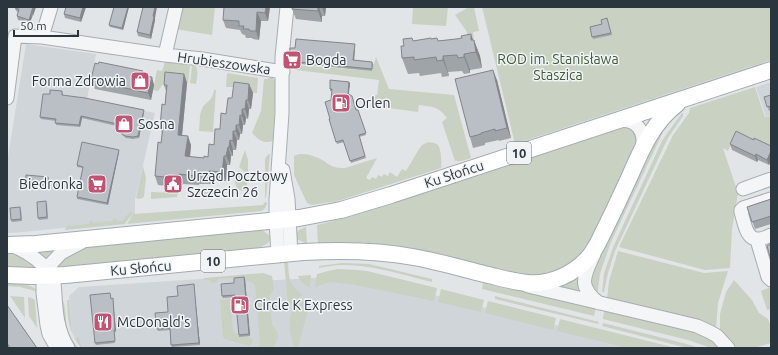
<svg xmlns="http://www.w3.org/2000/svg" width="778" height="355" font-family="Ubuntu,sans-serif">
  <rect width="100%" height="100%" fill="#e1e5e8"/>
  <!-- built -->
  <path fill="#d0d5da" d="M26 44 96 54 87 99 155 113 135 200V215L123 222 13 233H7V163Z
    M771 82V115L766 117 756 87Z
    M259 275 260 281 330 277 414 290 649 348H82L72 332 69 296 79 287Z"/>
  <!-- green -->
  <path fill="#c9d1c3" d="M180 7H215L212 35 175 29Z
    M413 7H448L446 26 412 24Z
    M469 7H474L479 31 473 32 474 39 467 40V32L455 15Z
    M482 7H771V60L515 144Z
    M376 57 389 89 454 95 471 158 462 161H455L442 122 447 118C438 106 433 107 419 105L418 112 374 106 371 103V96L372 95H377L379 80 296 70 295 68 294 65 372 71 373 64H374Z
    M165 62 189 65 190 66 188 83 169 81 164 83 158 91 153 90 157 70 162 71Z
    M195 65C199 71 197 78 196 84L190 83 192 66Z
    M227 73 258 78 257 93 236 91 233 87H226Z
    M270 77C274 78 276 81 276 85L273 141C263 144 259 140 252 133L261 111 264 79H267Z
    M755 87 765 117 771 116V151L733 140 728 151 723 148 738 193 732 229 730 268 705 270 619 247 673 135 689 113 690 108Z
    M214 90H216L213 132 199 131C200 124 199 115 202 109 207 99 212 103 214 90Z
    M682 105 663 132 611 242 600 274 597 297 589 279 654 134Z
    M682 113H683V116L668 138 615 251 608 273 604 292H602L604 273 614 245 662 141 666 135Z
    M623 125 634 129 639 145 581 258 542 278 318 247 317 225C347 218 374 210 402 199Z
    M428 142C432 143 435 142 438 145 441 149 442 162 441 168L338 201 311 205 307 203 294 175V156C302 151 316 156 324 161 327 163 329 165 332 166 336 168 341 168 345 168L377 158 366 178 370 180 372 177 376 179 378 175 382 177 384 174 388 176 390 172 397 177 402 169 406 171 419 149 422 145Z
    M245 150 248 160V175L239 167Z
    M269 154H270L266 198H265V160L266 157Z
    M143 166 146 178 144 196 143 198 139 199 136 198Z
    M239 170 247 178V191C233 192 232 177 239 170Z
    M223 190V194L190 196V193Z
    M151 192 178 193 177 197 151 199Z
    M265 202 267 203C266 207 265 209 261 211L127 224 133 214 263 205Z
    M130 212H133L125 224 65 230 67 226 89 224 90 221H93V223L113 221 114 218 117 219 118 221H122Z
    M306 227 307 244 297 239 295 235 299 230Z
    M259 229C275 236 273 243 257 248L56 271V265L59 261 80 248Z
    M67 246 47 265 27 249Z
    M7 249 11 250 40 269 7 271Z
    M618 251 704 273 728 271 718 303 716 328 607 300 609 281Z
    M288 260C289 279 288 282 302 295L289 306 288 305 284 261Z
    M342 263 369 264 432 279V282C403 275 371 264 341 265 334 265 326 267 319 268V266Z
    M584 268 583 293 549 286Z
    M338 269 357 270 367 271 437 288 434 301 355 285 332 282 326 283 315 287 317 274 328 271Z
    M263 273 272 276 274 289 269 297 272 324 277 332 278 337 276 343 273 348H258L260 344 255 286 253 283 237 278 218 279V282L211 283 210 280H204V278Z
    M311 275 310 288 301 282 298 276Z
    M734 280 752 300 759 313 768 319 771 327V343L754 348H733L720 333V314L726 292Z
    M7 283C20 284 29 282 39 292L20 287 7 286Z
    M483 283 511 290 527 289 596 306 594 316 482 289Z
    M771 287V309L767 310 761 291Z
    M441 289 484 300 481 312 438 302Z
    M10 296 24 297 25 318Z
    M495 296 599 322 598 324 495 299Z
    M28 297 34 299 35 301 37 328 29 316Z
    M311 298 298 348H295C289 336 286 316 296 305 300 301 306 299 311 298Z
    M61 299C67 304 65 319 67 327 69 335 73 341 78 348H73L64 331Z
    M230 299 233 331 235 333 251 338C254 341 253 344 249 346L225 339 223 337 220 300Z
    M67 300H69L72 332 75 338H79L82 348H81C68 330 68 322 67 300Z
    M488 301 556 318 553 330 485 313Z
    M605 309 694 331 710 338 721 348H711L688 340 603 319V317Z
    M560 319 676 348H628L557 331Z
    M603 323 687 344 699 348H687L602 326Z"/>
  <g fill="none" stroke-linecap="round" stroke-linejoin="round">
    <defs>
      <path id="minor" d="M42 37 51 7
        M165 55 202 59 283 72
        M7 98 15 36 42 37 165 55 176 7
        M618 121C637 118 646 132 642 149
        M283 170 288 199 291 254
        M743 189 771 179
        M771 199 743 208 741 210V212C744 221 746 241 759 239 763 239 767 237 771 235
        M757 240 768 277 771 280
        M9 245C25 249 49 266 54 281 56 305 55 327 68 348
        M594 254C584 276 577 286 599 303
        M278 255 276 221V200L282 113V57L287 7
        M528 286 668 319 697 326 710 332 717 336 728 348
        M57 348 49 334 47 325 43 293V276L46 269 61 253 82 242"/>
      <path id="major" d="M7 245 36 244 299 218 341 210 391 195 771 70
        M7 275 33 276 65 275 303 252C340 250 376 250 413 257 436 261 460 268 484 274 498 277 513 282 528 283 550 285 574 274 588 258 592 254 595 248 598 243 609 221 619 200 629 178 641 151 652 123 677 104"/>
    </defs>
    <!-- minor casing -->
    <use href="#minor" stroke="#a7adb2" stroke-width="15"/>
    <!-- major casing -->
    <use href="#major" stroke="#a2abb3" stroke-width="18"/>
    <!-- minor -->
    <use href="#minor" stroke="#f4f5f7" stroke-width="13"/>
    <!-- major -->
    <use href="#major" stroke="#fff" stroke-width="16"/>
  </g>
  <!-- wall -->
  <path fill="#9fa4a9" d="M36 7 30 23 18 20 17 16 18 12 16 11 15 8Z
    M66 7H86L81 22 65 18 64 14Z
    M114 7H129L123 30 110 27 109 25Z
    M270 7 268 21H261L259 40 253 39 252 38H246L245 35 242 34 240 30 226 28 223 20Z
    M292 7H326L325 16H322V22L296 19 292 9Z
    M155 18V20L151 39 138 36 137 32Z
    M607 18 612 35 593 39 590 27 602 24Z
    M431 39 438 41 473 40 480 56 482 68 470 70V73L464 74 462 71 448 72 449 76 442 77 441 73 420 76 419 73 408 74 402 58 404 46Z
    M355 46 354 60 372 62 373 64 372 71 290 63 289 61 295 48Z
    M143 71V73H146V76L154 85 151 100 95 89 91 79Z
    M184 74 187 83 182 136 191 145 190 157 204 158 208 157 214 145 232 98 249 84 253 93 251 109H249L248 119 246 118 245 125H243L242 134H240L239 140H237L236 150H233V156H231L230 165H227L226 181H212V184H199V185L183 184V185L178 184V187L158 185 155 176 161 143 162 133 160 127 165 105 166 91 164 85Z
    M497 80 511 138 499 141V140L485 143V145L473 148 470 137Z
    M349 82 350 84 349 94 357 110H358L366 135 359 137 366 158 351 163 344 142 337 144 329 119H330L331 100 332 91H330V89Z
    M63 93V96L144 110V112L139 138 133 139 126 138 121 134 120 132 121 127 82 118 80 127 56 125V121L41 119 40 117 50 94Z
    M771 95V110L769 111 764 97Z
    M754 140 771 146V161L769 165 758 160 757 162 732 150 730 144Z
    M119 152 108 205 77 199V197L83 168 77 167V165Z
    M48 177 49 179 48 187 26 185 25 183Z
    M771 199V224L755 229 747 207Z
    M47 203 48 219 39 220 38 218Z
    M21 209 22 221 12 222 11 220Z
    M244 277 245 279 250 336 239 337V335L235 297 223 298 222 296 234 283Z
    M194 284V286L200 345 172 347 171 345 170 330 158 331 157 329 168 312 178 296Z
    M110 293 111 299 113 300 116 332H114L115 343 96 345 95 343Z
    M7 305 37 348H8L7 347Z"/>
  <!-- shaded-wall -->
  <path fill="#82868a" d="M33 7H36L33 16 32 12Z
    M83 7H86L81 22 80 18Z
    M128 7H129L123 30 122 28Z
    M155 7H157L155 18V20L151 39 150 35 153 16Z
    M266 7H270L268 21 265 13Z
    M318 7H319L322 16V22L318 11Z
    M322 7H326L325 16Z
    M31 12 32 16 30 23 29 20Z
    M257 12 261 21 259 40 256 31Z
    M471 34 475 46 474 40 480 56 482 68 471 40Z
    M355 44V46L354 62 353 60Z
    M464 54 470 70V73L464 57Z
    M443 56 448 72 449 76 443 60Z
    M493 70 497 80 511 138 507 128Z
    M184 74 187 83 181 145 178 135Z
    M152 77 154 85 151 100 148 93Z
    M349 82 350 84 348 96V94Z
    M249 84 253 93 251 109 248 100Z
    M246 100 249 109 248 119 245 109Z
    M242 109 246 118 245 125 242 116Z
    M144 110V112L139 138 138 136Z
    M240 115 243 125 242 134 239 125Z
    M81 116 82 118 80 127 79 125Z
    M236 125 240 134 239 140 236 131Z
    M233 131 237 140 236 150 233 141Z
    M188 136 191 145 189 166 185 156Z
    M230 140 233 150V156L229 147Z
    M228 147 231 156 230 165 226 156Z
    M119 150V152L108 205 107 203Z
    M771 151V161L769 165 767 160Z
    M756 154 758 160 757 162 755 156Z
    M224 156 227 165 226 181 222 172Z
    M209 171 212 181V184L209 174Z
    M174 175 178 184V187L174 178Z
    M196 175 199 184V185L196 176Z
    M244 277 245 279 250 336 249 334Z
    M194 284V286L200 345 199 343Z
    M113 298V300L116 332 115 330Z"/>
  <!-- building -->
  <path fill="#b9bfc5" stroke="#82868a" d="M15 7H33L29 20 17 16 19 9 15 8Z
    M66 7H83L80 18 64 14Z
    M114 7H128L122 28 109 25Z
    M143 7H155L153 16 154 17 150 35 137 32Z
    M224 7H266L265 13 257 12 256 31H250L249 29H243L244 26H239V21L223 20Z
    M292 7H318V11L292 9Z
    M607 18 611 33 592 37 590 27 602 24 601 20Z
    M471 34V40H474L476 52 464 54V57L458 58 457 55 443 56V60L437 61 436 57 414 60V57L402 58 401 46H404L403 39 412 38 413 41 431 38V39L437 38 438 41 456 39 462 38 461 36Z
    M296 39 355 44 353 60 372 62V69L289 61 290 48H295Z
    M99 62 143 71 142 73H146L145 76 152 77 148 93 93 81V80L91 79 95 63 98 64Z
    M493 70 507 128 495 131V129L481 133V134L470 137 455 79Z
    M165 72 184 74 178 135 188 136 185 156 204 158V156L208 157 209 144 214 145 215 129H220L221 113 226 114 228 98H232L234 82 249 84 248 100H246L245 109H242V116L240 115 239 125H236V131H233V141L230 140 229 147H228L226 156H224L222 172 209 171V174L207 175H196V176L179 174V175H174V178L155 176 158 142 161 143 163 127H160L162 104 165 105 167 85H164Z
    M330 80 349 82 348 94 352 96 356 110H358L366 133 359 135 365 156 350 161 343 140 336 142 329 119H330L325 102 331 100 332 89H330Z
    M50 90 62 91V95L85 98 144 110 138 136 133 137 125 136 120 132 122 125 81 116 79 125 55 123 56 119 40 117 43 94H50Z
    M771 95V106L767 107 764 97Z
    M736 131 754 140V138L771 146V151L767 160 756 154 755 156 730 144Z
    M82 142 119 150 107 203 77 197 83 167 77 165Z
    M26 175 48 177 47 185 25 183Z
    M771 199V216L752 222 747 207Z
    M46 201 47 217 38 218 37 202Z
    M20 207 21 219 11 220 10 208Z
    M771 244V260L767 246Z
    M244 277 249 334 239 335 235 295 222 296 221 284 234 283V278Z
    M194 284 199 343 171 345 170 328 157 329 155 313 168 312 167 297 178 296 177 286Z
    M110 293 111 299 113 298 115 330H114L115 341 95 343 90 295Z
    M7 305 37 348H10L7 343Z"/>
  <!-- icons -->
  <defs>
    <symbol id="supermarket-square" viewBox="-11 -11 22 22"><rect x="-9" y="-9" width="18" height="18" rx="4" fill="#c05473" stroke="#f1f4f6"/><path d="M-6-5.5h2.5l.6 2H6L4.5 2H-2.5L-4.4-4H-6ZM-1.5 3.2a1.3 1.3 0 1 0 .1 0ZM3 3.2a1.3 1.3 0 1 0 .1 0Z" fill="#fff"/></symbol>
    <symbol id="shop-square" viewBox="-11 -11 22 22"><rect x="-9" y="-9" width="18" height="18" rx="4" fill="#c05473" stroke="#f1f4f6"/><path d="M-5-2.5h2.3a2.7 3.5 0 0 1 5.4 0H5L5.5 6h-11ZM-1.5-2.5h3a1.5 2.3 0 0 0-3 0Z" fill="#fff"/></symbol>
    <symbol id="fuel-square" viewBox="-11 -11 22 22"><rect x="-9" y="-9" width="18" height="18" rx="4" fill="#c05473" stroke="#f1f4f6"/><path d="M-5.5-6h7V0h2V4h1.3V-2.5L3-4.5l.8-.8L6-3V5H2.5V1h-1V6h-7ZM-4.2-4.7v3.2H.2V-4.7Z" fill="#fff"/></symbol>
    <symbol id="civic-square" viewBox="-11 -11 22 22"><rect x="-9" y="-9" width="18" height="18" rx="4" fill="#c05473" stroke="#f1f4f6"/><path d="M-.6-6.5H3V-4.5H.6V-3L4-1V1h2V6H-6V1h2V-1L-.6-3ZM-1.2 2.5V6h2.4V2.5Z" fill="#fff"/></symbol>
    <symbol id="restaurant-square" viewBox="-11 -11 22 22"><rect x="-9" y="-9" width="18" height="18" rx="4" fill="#c05473" stroke="#f1f4f6"/><path d="M-5-6h1v4h1v-4h1v4h1v-4h1v5L-1.5 .5V6h-2V.5L-5-1ZM5-6V6H3V1.5H1.5Q1.5-4 5-6Z" fill="#fff"/></symbol>
  </defs>
  <g fill-rule="evenodd">
    <use href="#supermarket-square" x="281" y="49" width="22" height="22"/>
    <use href="#shop-square" x="129" y="70" width="22" height="22"/>
    <use href="#fuel-square" x="330" y="92" width="22" height="22"/>
    <use href="#shop-square" x="113" y="113" width="22" height="22"/>
    <use href="#supermarket-square" x="86" y="173" width="22" height="22"/>
    <use href="#civic-square" x="162" y="173" width="22" height="22"/>
    <use href="#fuel-square" x="229" y="294" width="22" height="22"/>
    <use href="#restaurant-square" x="92" y="311" width="22" height="22"/>
  </g>
  <g text-anchor="middle" dominant-baseline="central" stroke-width="3" stroke-linejoin="round" paint-order="stroke">
    <!-- shield labels -->
    <g fill="#f1f4f6" stroke="#666e75" stroke-width="1">
      <rect x="507" y="142" width="24" height="22" rx="3"/>
      <rect x="201" y="250" width="24" height="22" rx="3"/>
    </g>
    <g font-size="13" font-weight="bold" fill="#2b353e">
      <text x="519" y="153">10</text>
      <text x="213" y="261">10</text>
    </g>
    <!-- park labels -->
    <g font-size="14" fill="#44593a" stroke="#f1f4f6">
      <text x="558" y="59">ROD im. Stanisława<tspan x="558" dy="16">Staszica</tspan></text>
    </g>
    <!-- poi labels -->
    <g font-size="14" fill="#2b353e" stroke="#f1f4f6" text-anchor="start">
      <text x="306" y="60">Bogda</text>
      <text x="126" y="81" text-anchor="end">Forma Zdrowia</text>
      <text x="355" y="103">Orlen</text>
      <text x="138" y="124">Sosna</text>
      <text x="187" y="176">Urząd Pocztowy<tspan x="187" dy="16">Szczecin 26</tspan></text>
      <text x="83" y="184" text-anchor="end">Biedronka</text>
      <text x="254" y="305">Circle K Express</text>
      <text x="117" y="322">McDonald's</text>
    </g>
    <!-- street labels -->
    <g font-size="14" fill="#2b353e" stroke="#f1f4f6">
      <text transform="translate(224 63) rotate(8)">Hrubieszowska</text>
      <text transform="translate(454 174) rotate(-18)">Ku Słońcu</text>
      <text transform="translate(141 268) rotate(-5)">Ku Słońcu</text>
    </g>
  </g>
  <!-- border -->
  <rect width="778" height="355" fill="none" stroke="#2b353e" stroke-width="16"/>
  <!-- scale -->
  <path d="M14 30v6h64v-6" fill="none" stroke="#2b353e" stroke-width="2"/>
  <text x="20" y="30" font-size="12" fill="#2b353e" stroke="#f1f4f6" stroke-width="3" paint-order="stroke">50 m</text>
</svg>
